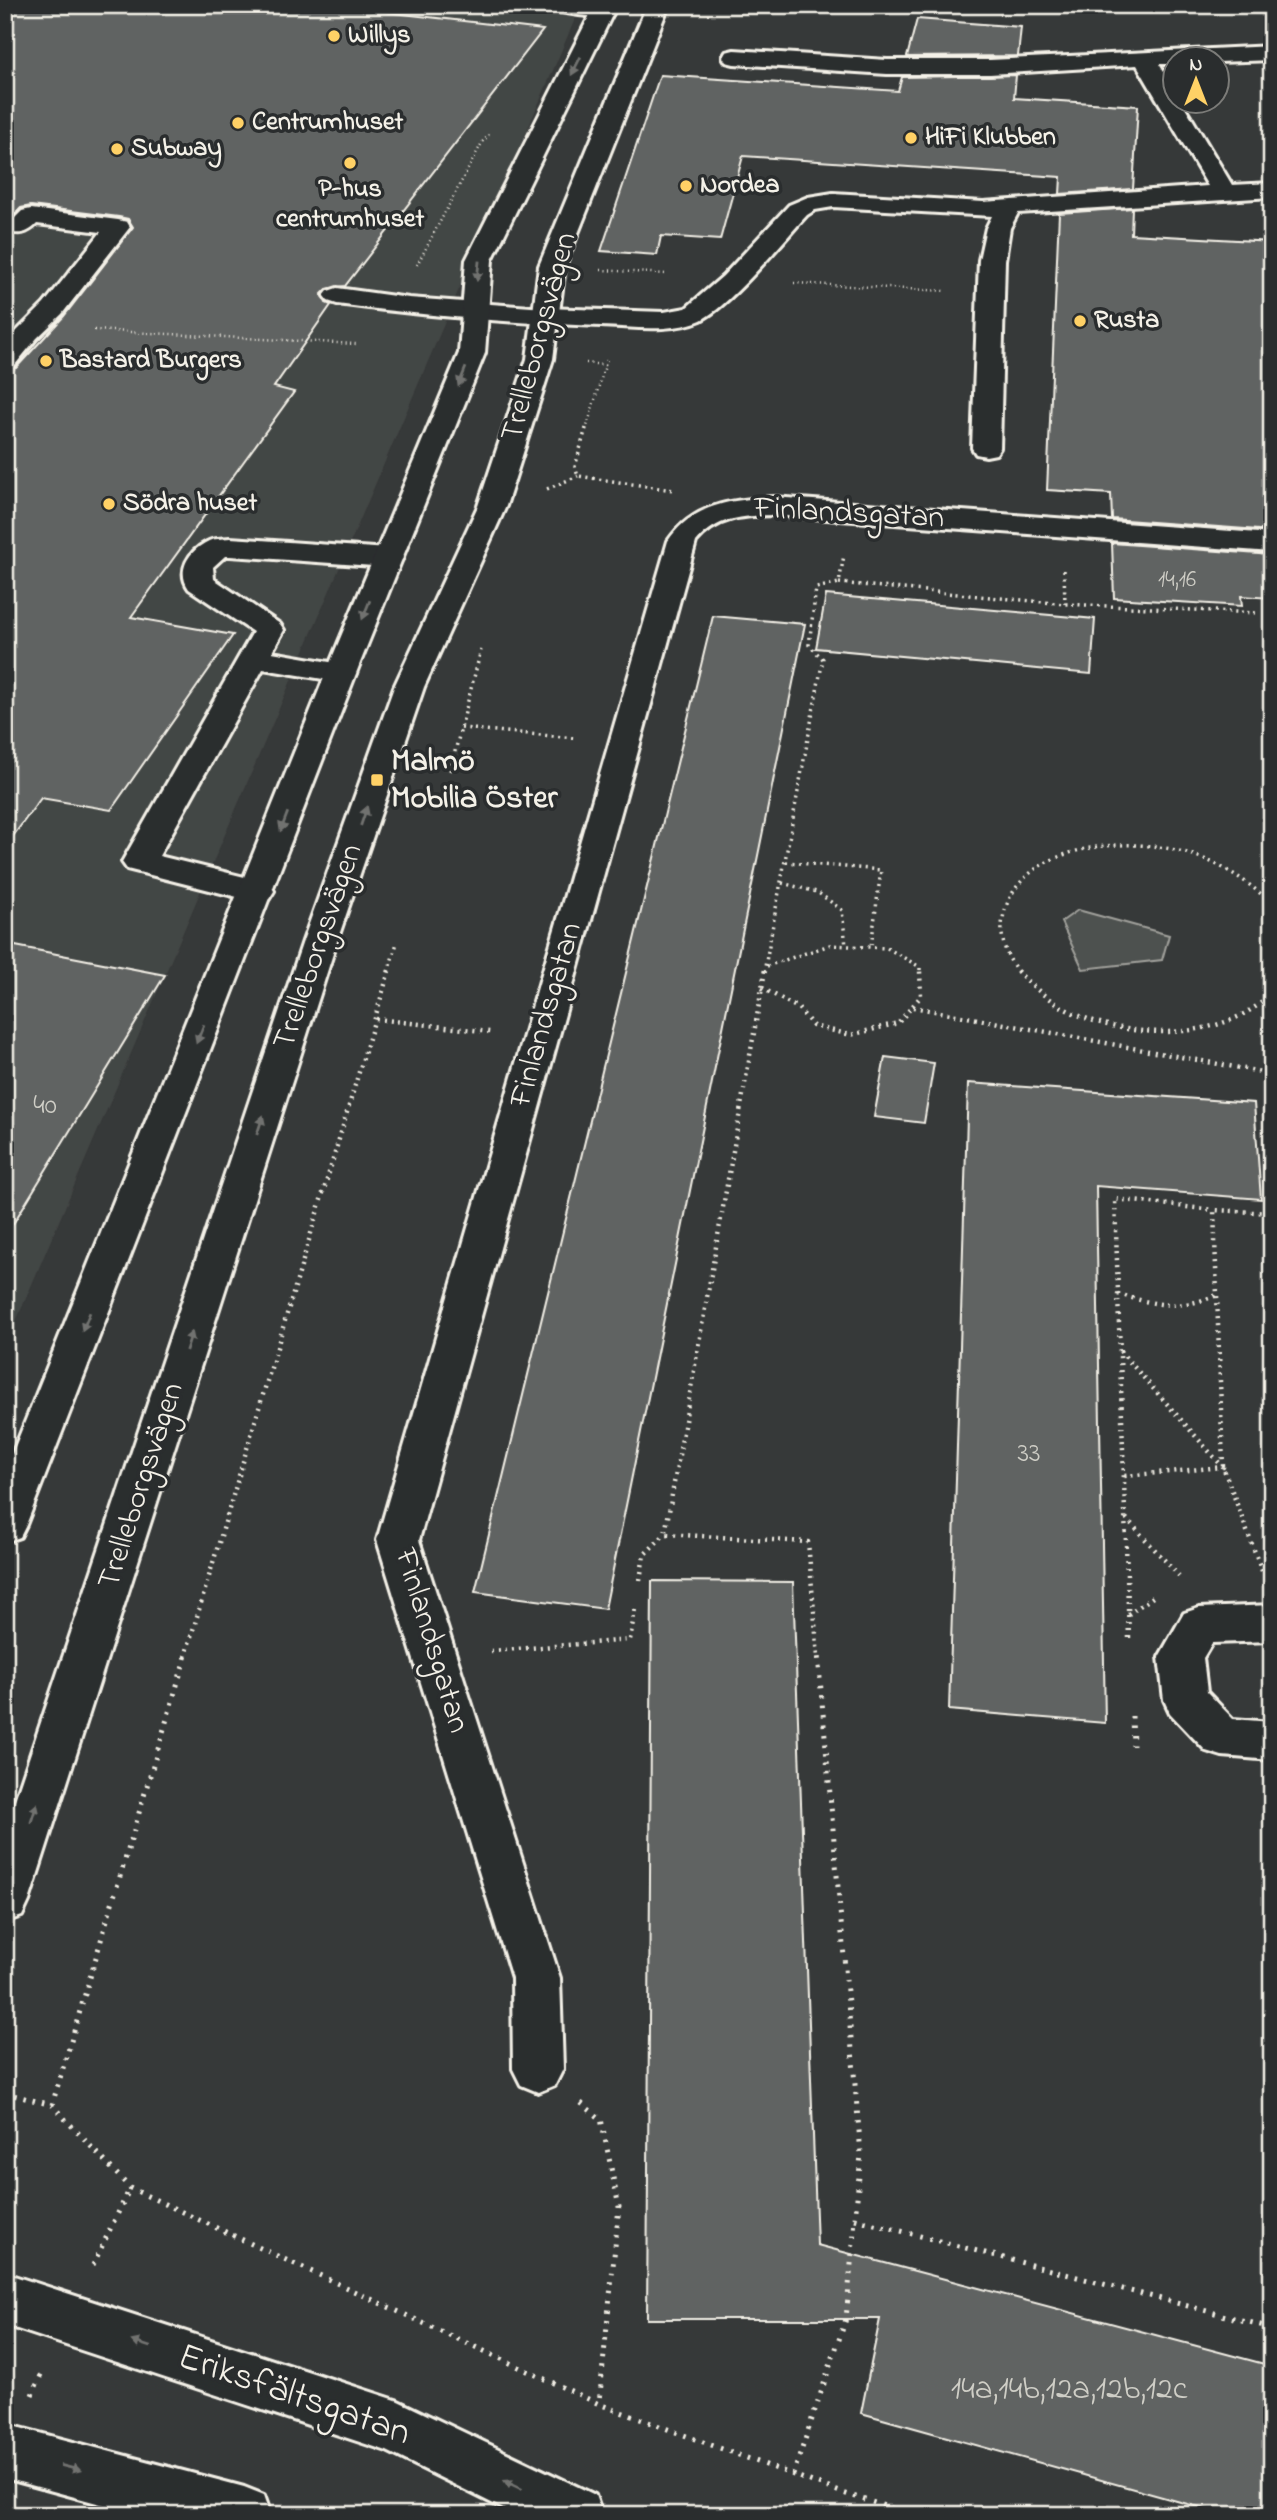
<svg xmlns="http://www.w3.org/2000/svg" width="1277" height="2520" font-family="'Indie Flower',sans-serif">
  <rect width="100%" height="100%" fill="#363939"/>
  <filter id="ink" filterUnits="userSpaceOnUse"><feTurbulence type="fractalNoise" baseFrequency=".0143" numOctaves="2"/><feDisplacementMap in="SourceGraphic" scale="14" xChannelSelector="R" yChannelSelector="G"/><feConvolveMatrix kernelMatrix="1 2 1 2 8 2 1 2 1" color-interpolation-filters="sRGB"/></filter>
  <g filter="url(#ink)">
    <!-- built -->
    <path fill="#434645" d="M5 5H581L5 1347Z"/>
    <!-- green -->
    <path fill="#4e514f" stroke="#a1a19c" stroke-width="2" d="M1078 910 1169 935 1162 960 1083 969 1061 922Z"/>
    <!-- building -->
    <path fill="#616362" stroke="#f4f1e8" stroke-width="2" d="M5 5H324L543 30 345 286 327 289 322 294 326 303 331 305 274 387 294 392 131 617 233 635 111 810 41 798 5 847V370L16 368 64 316 133 227 128 219 119 217 31 206 21 208 13 216 5 215Z
      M917 19 1021 27 1018 56 907 57Z
      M660 75 898 91 902 77 1016 75 1014 98 1138 106 1133 189 1060 194 1061 177 743 156 720 240 661 236 657 255 601 251Z
      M1132 208 1131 234 1272 242V531L1112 519 1111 494 1047 490 1059 213Z
      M1112 543 1272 555V598L1241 596 1242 606 1114 598Z
      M826 595 1095 619 1091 674 816 648Z
      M713 616 805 624 605 1609 475 1592Z
      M5 944 165 975 5 1237Z
      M885 1057 934 1063 924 1123 874 1117Z
      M968 1083 1254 1103 1261 1199 1096 1186 1105 1723 949 1710Z
      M652 1581 793 1582 817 2245 1272 2366V2515H1227L861 2413 880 2319H647Z"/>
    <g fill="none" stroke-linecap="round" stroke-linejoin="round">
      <defs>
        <path id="minor" d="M550 5H611L615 10 612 15C595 19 570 14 553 10Z
          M1272 46V60L1218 62V60H1176V64H1159L1176 92V102H1182L1232 185 1272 183V197L1018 213 1010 228 1005 260 1000 448 996 454 986 456 976 454 972 448 979 260 986 228 992 216 833 207 815 210 807 215C783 241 730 306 701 320 671 333 633 327 601 326 513 323 425 316 337 304L328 301 324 296 328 291 337 288 409 298 545 308 664 312 686 308 723 276 789 205 808 197 833 193 983 202 1208 186 1137 65 990 74H887L734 64 726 62 723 57 726 52 734 50 887 60H990Z
          M31 209 118 220 127 222 130 227 62 314 37 338 14 366 5 368V343L44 304 101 232 37 224C26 235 20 234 5 232V218L14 219 22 211Z
          M773 497 1272 534V552L773 515C743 516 717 517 696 542L419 1540 560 1978 563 2069 555 2085 538 2092 521 2085 513 2069 512 1978 377 1540 668 541C693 504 731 500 773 497Z
          M230 538 388 549 398 552 403 558 398 564 388 567 230 556H225L213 567 214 579 280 624 284 630 272 652 341 664 352 666 356 673 352 680 341 682 263 669 159 856 269 883 274 891 269 899 257 902 127 869 122 862 253 632 189 589C176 571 189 551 207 542 213 538 223 539 230 538Z
          M1272 1605V1641L1212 1643 1203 1658 1207 1692 1233 1719 1272 1722V1760L1222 1756 1206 1751 1170 1713 1164 1700 1159 1657 1184 1613 1199 1608Z
          M5 2273 396 2400 595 2495 602 2515H516L387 2451 5 2325Z
          M5 2424 244 2487 264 2495 271 2515H141L5 2478Z"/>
        <path id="major" d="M595 5H617L492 260 485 353 360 663 26 1525 20 1537 5 1542V1472L330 663 459 353 466 260Z
          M647 5H669L565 266 553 359 506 506 424 687 337 941 29 1901 22 1916 5 1922V1830L303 941 394 687 478 506 527 359 539 266Z"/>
      </defs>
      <!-- minor casing -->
      <use href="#minor" stroke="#f4f1e8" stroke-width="6"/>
      <!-- major casing -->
      <use href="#major" stroke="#f4f1e8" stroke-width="6"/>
      <!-- path-far3 -->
      <path stroke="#f4f1e8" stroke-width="2.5" stroke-dasharray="1 3.5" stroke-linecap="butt" d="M417 265 483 141 489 135
        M601 270 666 274
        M794 283 946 291
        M94 330 357 344
        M586 363 605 365
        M586 430 607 359"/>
      <!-- path-far2 -->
      <path stroke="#f4f1e8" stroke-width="3.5" stroke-dasharray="2 4.5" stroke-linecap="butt" d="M586 428 575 467 578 476 673 490
        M547 489 578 476
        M1064 570 1065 604
        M839 583 1065 604 1257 613
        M461 728 575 738
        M450 771 481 650
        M786 862 881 870 871 947
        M782 883 817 892 842 910 846 946
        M767 966 830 945 887 948 920 967V972
        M388 972 397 943
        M764 972 823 659 809 645 816 588 839 583 844 555
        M1018 972C1006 956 999 938 1003 918 1016 851 1104 839 1159 847 1203 853 1241 874 1272 904"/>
      <!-- path-far1 -->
      <path stroke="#f4f1e8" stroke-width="4.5" stroke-dasharray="2 5" stroke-linecap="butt" d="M765 971 665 1534 808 1542 818 1657
        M1017 971C1035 989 1054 1005 1078 1015 1136 1040 1225 1041 1272 993
        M762 988 798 1008 813 1026 851 1035 898 1023 921 996 920 971
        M913 1007 1272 1074
        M376 1019 490 1032
        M1118 1294C1157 1305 1178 1311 1217 1295
        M1120 1351 1223 1467 1124 1476
        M1126 1518 1181 1578
        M1262 1571 1223 1467 1214 1210 1272 1213
        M640 1580 644 1555 665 1534
        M1128 1614 1153 1597
        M1129 1638 1115 1199 1214 1210
        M491 1651 630 1640 635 1609
        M185 1657 389 971"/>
      <!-- path -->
      <path stroke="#f4f1e8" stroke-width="5" stroke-dasharray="2.5 7" stroke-linecap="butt" d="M1132 1716 1133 1746
        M5 2093 52 2105 130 2188 599 2404 840 2492 913 2515
        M581 2103 601 2119 619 2207 599 2404
        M52 2105 186 1655
        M855 2219 1272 2328
        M93 2265 130 2188
        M32 2395 43 2371
        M793 2475 846 2319 861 2154 818 1655"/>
      <!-- minor -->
      <use href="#minor" fill="#2a2d2e" fill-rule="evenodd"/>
      <!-- major -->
      <use href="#major" fill="#2a2d2e" fill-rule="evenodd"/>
    </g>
    <!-- one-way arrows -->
    <defs><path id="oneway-solid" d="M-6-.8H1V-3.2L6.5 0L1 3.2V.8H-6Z" transform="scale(1.75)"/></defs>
    <g fill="#71726f">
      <use href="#oneway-solid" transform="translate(576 66) rotate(117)"/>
      <use href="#oneway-solid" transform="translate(478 271) rotate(96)"/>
      <use href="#oneway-solid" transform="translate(462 377) rotate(112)"/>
      <use href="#oneway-solid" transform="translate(366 610) rotate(112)"/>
      <use href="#oneway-solid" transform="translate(364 816) rotate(-71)"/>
      <use href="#oneway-solid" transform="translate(284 822) rotate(111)"/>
      <use href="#oneway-solid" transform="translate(200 1034) rotate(112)"/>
      <use href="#oneway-solid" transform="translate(260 1125) rotate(-72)"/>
      <use href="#oneway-solid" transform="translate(86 1322) rotate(112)"/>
      <use href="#oneway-solid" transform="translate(189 1341) rotate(-72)"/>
      <use href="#oneway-solid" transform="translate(34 1813) rotate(-72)"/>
      <use href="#oneway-solid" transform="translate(141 2344) rotate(-162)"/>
      <use href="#oneway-solid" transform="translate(71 2468) rotate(15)"/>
      <use href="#oneway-solid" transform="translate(513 2485) rotate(-154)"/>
    </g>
  </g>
  <!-- markers -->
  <g fill="#ffd166" stroke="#2a2d2e" stroke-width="2.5">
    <circle cx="334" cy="36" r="7"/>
    <circle cx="238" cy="123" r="7"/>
    <circle cx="911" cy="138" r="7"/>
    <circle cx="117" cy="149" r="7"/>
    <circle cx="350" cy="163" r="7"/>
    <circle cx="686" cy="186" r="7"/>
    <circle cx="1080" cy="321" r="7"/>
    <circle cx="46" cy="361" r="7"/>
    <circle cx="109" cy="504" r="7"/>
    <rect x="370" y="773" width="14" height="14" rx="3.5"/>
  </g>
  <g text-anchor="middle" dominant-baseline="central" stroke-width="7" stroke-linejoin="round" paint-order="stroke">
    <!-- far-number labels -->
    <g font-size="23" fill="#cfcec6">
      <text x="1177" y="580">14,16</text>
    </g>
    <!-- far-poi labels -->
    <g font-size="26" font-weight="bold" fill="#f4f1e8" stroke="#2a2d2e" text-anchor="start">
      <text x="348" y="36">Willys</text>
      <text x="252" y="123">Centrumhuset</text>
      <text x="925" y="138">HiFi Klubben</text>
      <text x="131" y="149">Subway</text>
      <text x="700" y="186">Nordea</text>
      <text x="350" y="190" text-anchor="middle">P-hus<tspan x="350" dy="30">centrumhuset</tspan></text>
      <text x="1094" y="321">Rusta</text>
      <text x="60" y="361">Bastard Burgers</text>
      <text x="123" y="504">Södra huset</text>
    </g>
    <!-- number labels -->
    <g font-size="28" fill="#cfcec6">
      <text x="45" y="1106">40</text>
      <text x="1029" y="1454">33</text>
    </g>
    <!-- street labels -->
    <g font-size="32" fill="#f4f1e8" stroke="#2a2d2e">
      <text transform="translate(540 337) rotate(-75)">Trelleborgsvägen</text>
      <text transform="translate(849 514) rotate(3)">Finlandsgatan</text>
      <text transform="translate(319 947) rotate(-71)">Trelleborgsvägen</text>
      <text transform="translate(547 1015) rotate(-74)">Finlandsgatan</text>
      <text transform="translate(142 1486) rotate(-72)">Trelleborgsvägen</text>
      <text transform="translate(431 1641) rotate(73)">Finlandsgatan</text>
    </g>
    <!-- poi labels -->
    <g font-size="32" font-weight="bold" fill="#f4f1e8" stroke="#2a2d2e" text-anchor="start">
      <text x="391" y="762">Malmö<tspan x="391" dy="37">Mobilia Öster</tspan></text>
    </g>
    <!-- near-number labels -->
    <g font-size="33" fill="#cfcec6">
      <text x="1069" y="2390">14a,14b,12a,12b,12c</text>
    </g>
    <!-- near-street labels -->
    <g font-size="38" fill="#f4f1e8" stroke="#2a2d2e">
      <text transform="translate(294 2396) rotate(19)">Eriksfältsgatan</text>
    </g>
  </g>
  <!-- margin -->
  <rect width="1277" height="2520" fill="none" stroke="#2a2d2e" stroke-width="28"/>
  <rect x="14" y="14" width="1249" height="2492" fill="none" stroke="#f4f1e8" stroke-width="2.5" filter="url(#ink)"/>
  <!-- north arrow -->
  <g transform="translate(1196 80)"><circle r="33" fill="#2a2d2e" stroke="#7b7b78" stroke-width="2"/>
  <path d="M0-5L12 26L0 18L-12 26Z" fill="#ffd166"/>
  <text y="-10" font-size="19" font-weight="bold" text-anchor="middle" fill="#f4f1e8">N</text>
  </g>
</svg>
